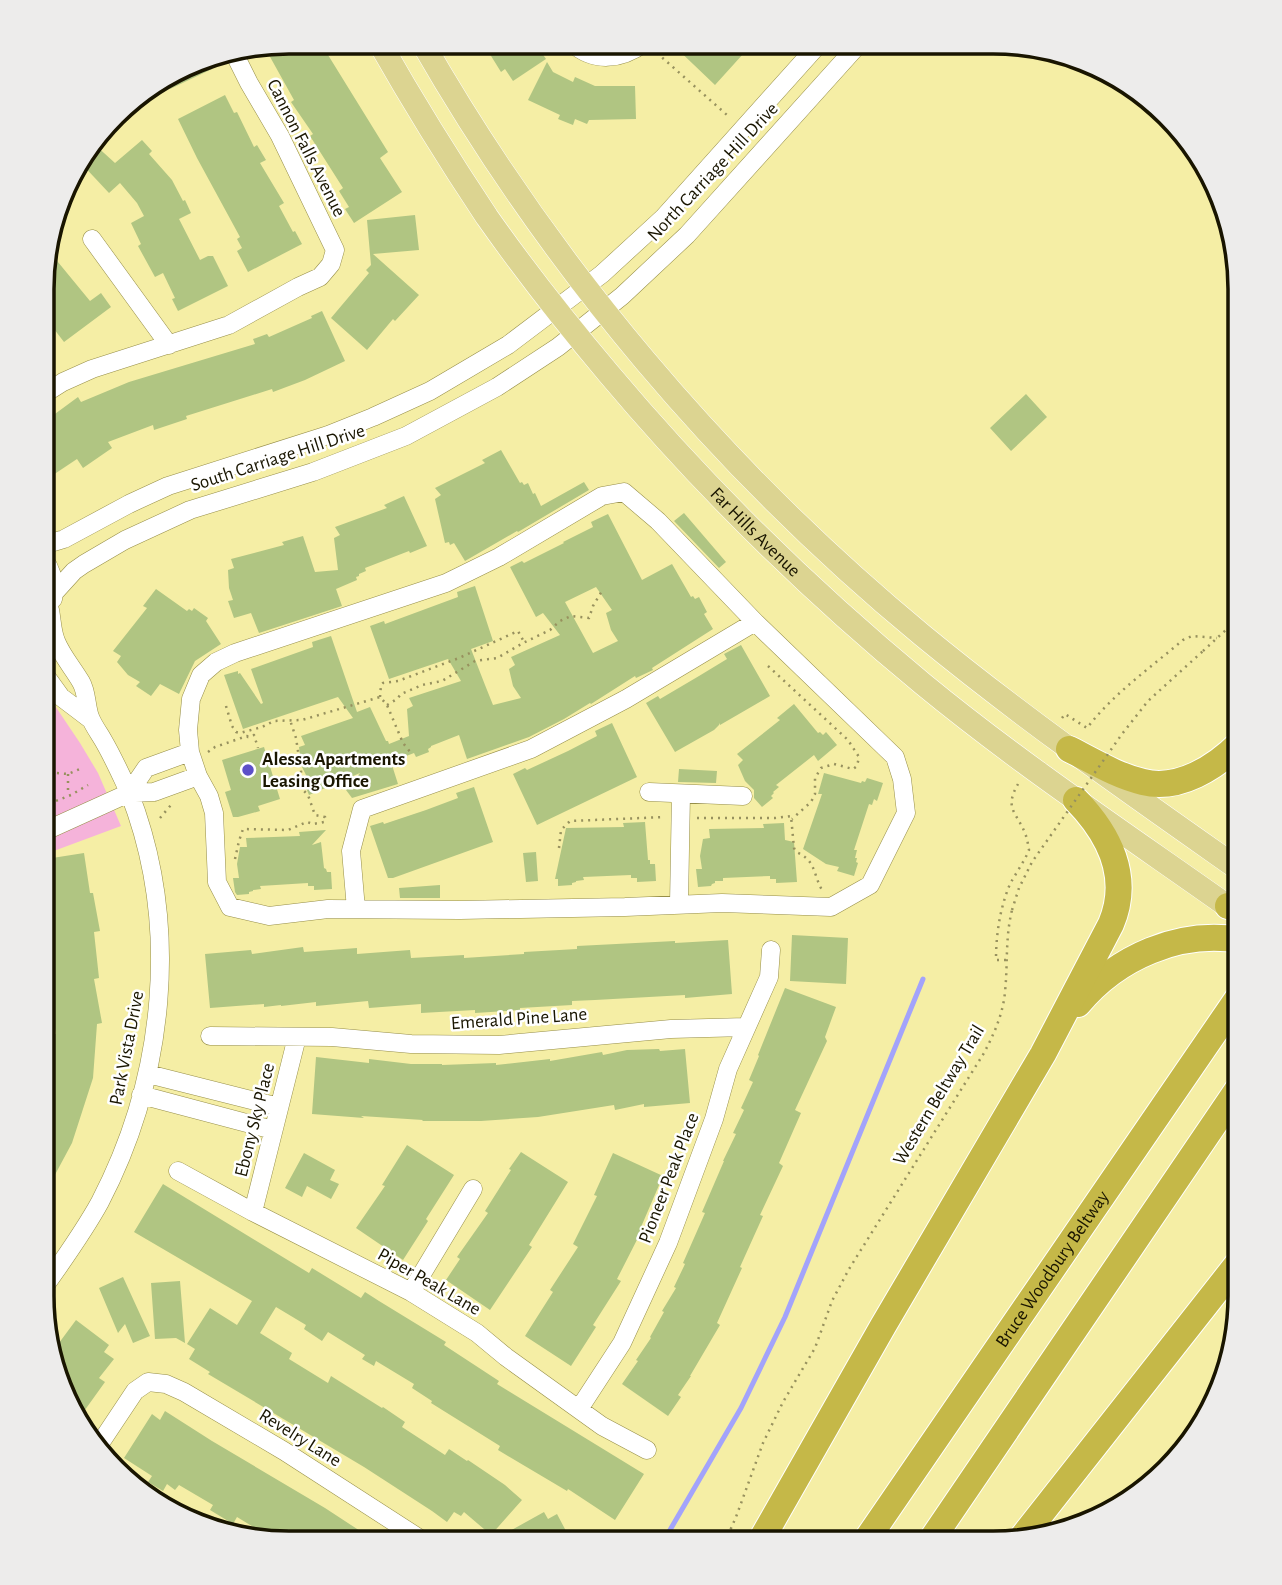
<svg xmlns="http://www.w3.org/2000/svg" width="1282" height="1585" font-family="'Alegreya Sans',sans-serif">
  <rect width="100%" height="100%" fill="#f5eea5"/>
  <!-- green -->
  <path fill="#f5b3da" d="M43 688 80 743 98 773 121 826 43 855Z"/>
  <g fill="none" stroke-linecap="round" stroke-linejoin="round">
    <!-- stream -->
    <path stroke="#a3a3fb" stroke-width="5" d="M663 1542 741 1408 785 1317 923 979"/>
  </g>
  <!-- building -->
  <path fill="#b0c582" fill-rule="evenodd" d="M289 42H320L388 152 380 158 402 192 354 223 345 209 349 207 339 191 343 188 310 136 313 134 291 102 294 100 264 46Z
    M483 43H535L546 59 513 81 505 69 501 72Z
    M671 43H753L715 85Z
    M206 57 212 69 170 89 165 81Z
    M547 62 553 72 573 82 575 77 595 86H635L636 119 589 120 587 124 575 119 573 125 558 119 560 115 528 100Z
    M225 95 234 113 237 112 254 147 257 145 266 160 260 163 284 203 279 206 293 232 295 231 302 244 248 272 237 251 242 248 237 239 240 237 197 158 178 119Z
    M142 140 152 151 149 154 172 180 183 201 185 200 191 213 179 219 200 260 208 256H213L228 286 178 311 172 299 175 298 163 273 155 277 138 246 141 244 131 223 144 216 137 203 120 183 109 193 79 161 93 143 115 163Z
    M415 215 419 250 373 254 419 295 395 321 393 319 367 350 331 318 369 273 366 270 371 265 367 220Z
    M53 256 90 301 101 293 111 307 64 342 44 316V262Z
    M322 311 345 361 305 380 273 392 272 389 186 416 187 419 154 430 153 425 108 442 112 448 83 468 77 459 44 481V422L78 397 81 402 129 382 255 344 253 339 267 334 269 337 312 318 311 316Z
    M1026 394 1047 417 1011 451 990 428Z
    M501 450 520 483 522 482 524 485 528 483 533 494 535 493 541 506 584 482 589 490 518 532 517 531 465 561 454 543 450 545 449 542 445 543 435 499 441 495 435 488 485 463 482 460Z
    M404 496 427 546 410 553 409 551 365 568 366 571 359 574V576L356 577 357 580 336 589 342 606 259 633 251 613 234 618 228 601 233 600 229 588 228 570 234 568 231 559 284 545 282 542 303 536 315 572 338 570 334 538 340 535 335 527 387 508 384 505Z
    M684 513 726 562 719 568 674 521Z
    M608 514 642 580 672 564 691 597 693 596 695 599 699 597 707 612 704 614 713 629 652 668 653 670 636 678 635 676 591 704 590 703 564 719 529 737 467 759 459 735 431 746V747L428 749 429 752 416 757 414 753 391 762 398 784 352 798 346 790 360 773 309 795 302 778 307 777 301 765 299 747 305 745 301 736 353 718 338 697 243 729 224 675 238 671V674L240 673 261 704 263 703 251 669 313 647 312 642 331 636 357 712 370 707 386 741H388L389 744 409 736 407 709 413 706 409 698 461 681 448 659 389 679 370 626 384 621 385 624 458 597 457 592 475 586 493 641 471 649 485 685 493 705 521 698 513 686 509 669 515 665 511 657 560 635 543 613 536 617 510 567 522 561 524 563 564 543 563 542 593 527 591 522ZM596 587 612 610 606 613 611 630 618 641 593 653 565 602Z
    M156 589 187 611 189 609 192 611 194 608 208 618 206 621 221 644 195 661 179 694 160 684 151 696 136 686 140 682 128 675 117 662 121 656 113 651 147 608 143 606Z
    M741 645 770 696 720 725 719 723V725L714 730 675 752 646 703 658 696 660 699 699 676 727 659 724 654Z
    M794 704 818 733 820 732 823 735 826 732 837 745 818 761 814 755 776 785 779 787 773 792 774 793 771 796 773 798 762 807 754 798V790L745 781 738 765 743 760 737 754 780 720 777 718Z
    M612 723 637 777 537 825 513 774 525 768 527 770 568 751 597 736 595 731Z
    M264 747 280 799 258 806 260 811 238 817H233L225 792 231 790 222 760Z
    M679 769 717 771 716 783 678 782Z
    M824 773 861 783 862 781 865 782 867 778 883 783 877 801 874 799 872 805 869 804 854 850H857L855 858H857L856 862 858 863 854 876 837 871 839 867 826 864 803 849 822 794H818Z
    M474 787 493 842 393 878H388L370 826 383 822 384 824 426 810 458 798 456 793Z
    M645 822 648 860H650V864H655L656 881 637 882V878H631V875L583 877 584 880 576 881V882L572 883V885L558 886V879H555L566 828 624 827 623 823Z
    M784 823 785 840 794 842 797 882 776 883V879H770V876L723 878V881H715V883L712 884 711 886 698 887 696 869H702L700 856 703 839 710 838 709 829 764 828 763 824Z
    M326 830 312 845 321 842 324 868 326 869 327 872H331L332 889 314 890V886H308V883L260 886 261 889 253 890V891L249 892V894L237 895 235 892 233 878H239L237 864 240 847H247L246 838 300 836 299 832Z
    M536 852 538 881 526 882 523 853Z
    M84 853 90 893H93L100 931 94 932 99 978 94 979 102 1023 97 1024 93 1078 72 1143 42 1199V1077L45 1069 48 1033 56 1034 49 992H52L48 969 55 968 52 940 47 941 43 921V868H47L46 859Z
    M440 885V898H400L399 888Z
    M792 935 848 938 846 984 790 981Z
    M728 940 732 994 685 998V995L595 1000 572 1001V1005L520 1008V1010L475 1013V1010L421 1013V1004L369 1008 368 1001 316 1006V1002L281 1006V1005L264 1007V1004L210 1008 205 954 251 950 252 954 303 947 304 952 357 948V954L410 950 411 958 464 955V958L524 954V952L577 949V946L675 941V943Z
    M785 988 836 1007 825 1037 827 1041 795 1110 801 1113 779 1163 783 1166 760 1215 763 1216 740 1267 742 1268 717 1323 720 1325 690 1376H691L678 1395 681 1397 668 1416 622 1384 638 1361 636 1360 651 1338 650 1337 664 1312 662 1311 676 1288 674 1287 685 1264 683 1263 705 1213 702 1212 724 1161H723L736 1134 733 1133 744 1110 741 1108 753 1082 749 1080 759 1056 758 1055Z
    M659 1049 660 1051 685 1049 690 1103 644 1107V1104L615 1110 614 1105 538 1117 481 1121H422L423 1120 361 1116 364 1118 312 1114 316 1057 369 1063V1059L411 1064H442V1065L496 1063V1065L550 1059V1061L602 1052 603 1055 627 1050Z
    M407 1145 454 1175 426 1219 428 1221 403 1260 356 1228 385 1186 382 1185Z
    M521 1152 568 1182 529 1245 532 1247 490 1310 446 1280 460 1259 457 1257 488 1213 485 1211 511 1170 509 1169Z
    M304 1153 335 1170 330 1180 339 1184 331 1199 307 1186 302 1197 285 1188Z
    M613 1153 663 1176 641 1227 643 1228 617 1279 621 1281 593 1325 596 1327 571 1366 525 1336 553 1292 550 1290 578 1247 573 1244 597 1196 594 1195Z
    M163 1184 309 1273 312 1268 361 1298 365 1292 379 1301 446 1342 444 1345 499 1381 497 1384 644 1474 615 1520 568 1489 567 1491 498 1450 500 1446 431 1403 432 1401 412 1388 414 1384 376 1361 374 1366 362 1359 365 1355 328 1332 322 1341 304 1329 306 1325 276 1307 260 1333 292 1353 289 1359 328 1383 331 1376 382 1408 383 1407 405 1422 402 1427 445 1455 449 1449 467 1461 468 1460 505 1485 522 1500 491 1535 464 1512 461 1516 454 1512 447 1522 432 1511 364 1467 208 1374 210 1372 189 1359 195 1349 187 1344 210 1308 237 1325 252 1301 134 1232Z
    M123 1277 150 1336 133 1343 125 1324 118 1333 99 1288Z
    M180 1281 185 1343 176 1338 155 1339 151 1283Z
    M76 1320 109 1345 104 1352 114 1359 99 1378 105 1382 77 1421 75 1419 56 1347Z
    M165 1411 212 1441 325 1508 377 1542H278L237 1517 233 1524 210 1510 213 1505 179 1485 175 1490 167 1484 163 1491 148 1482 152 1476 124 1458 152 1414 160 1420Z
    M544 1512 548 1519 557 1514 566 1531 546 1542H490Z"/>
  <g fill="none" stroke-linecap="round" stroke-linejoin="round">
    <defs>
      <path id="minor" d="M572 43C594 63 621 60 644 43
        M92 239 169 345
        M44 394 63 382 92 369 229 325 298 287 320 277 331 264 335 250 280 136 249 83 233 51
        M624 492 658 521 755 622 895 757 902 779 906 813 870 885 831 907 722 903 625 907 460 910 328 909 269 916 230 907 217 882 214 813 209 796 198 776 190 752 188 730 191 699 201 675 216 662 235 653 446 583 499 557 602 496Z
        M44 545 64 539 129 504 168 486 328 435 373 417 430 391 508 345 602 274 663 218 819 44
        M44 559C52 571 56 584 53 599
        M54 593 74 571 84 564 125 540 190 510 313 472 406 436 497 387 558 347 622 296 687 235 859 44
        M43 672 61 697 90 719
        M649 792 743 796
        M129 793 146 768 190 752
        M43 832 129 793 154 792 198 776
        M679 903 681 794
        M356 909 351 851 362 809 531 749 626 699 755 622
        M210 1036 332 1037 411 1044 499 1045 671 1029 746 1027
        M148 1074 279 1107
        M141 1095 273 1130
        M178 1171 253 1212 411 1292 477 1333 506 1357 602 1426 647 1450
        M253 1212 297 1037
        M42 1290C62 1262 83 1233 100 1202 165 1077 181 925 129 792 121 775 113 757 103 740 99 733 93 725 90 717 86 706 87 692 81 682 73 668 62 656 56 641 52 632 52 620 50 610
        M411 1292 473 1189
        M579 1409 622 1343 668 1243 714 1119 728 1069 769 977 771 950
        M99 1445 135 1391 148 1382 166 1384 184 1392 284 1451 425 1542"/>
      <g id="major">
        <path id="s1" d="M379 42C413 102 449 160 487 217 525 271 566 323 609 374 704 487 809 590 923 684 1024 767 1133 839 1240 915"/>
        <path d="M422 42C551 267 722 470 922 635 1024 719 1132 794 1240 870"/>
      </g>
      <g id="highway">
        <path d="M1069 749C1093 761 1117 776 1143 782 1179 791 1216 767 1240 743"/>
        <path d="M1228 906 1240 909"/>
        <path d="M1078 1004C1117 957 1179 930 1240 940"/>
        <path d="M1021 1539 1239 1262"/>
        <path d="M760 1542 883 1326 1043 1054 1111 924C1131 877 1109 834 1076 800"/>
        <path id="s2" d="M865 1542 1240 995"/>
        <path d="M930 1542 1240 1086"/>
      </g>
    </defs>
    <!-- minor casing -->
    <use href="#minor" stroke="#968e48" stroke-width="19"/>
    <!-- major casing -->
    <use href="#major" stroke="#fff" stroke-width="24"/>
    <!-- highway casing -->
    <use href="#highway" stroke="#fff" stroke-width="28"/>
    <!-- path -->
    <path stroke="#97915e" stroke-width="2.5" stroke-dasharray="2 5" stroke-linecap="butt" d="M657 53 727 115
      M1203 651 1240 617
      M768 666 848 740 859 757 857 766 853 769 834 764 821 768 815 778V794L811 802 792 819
      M380 697 381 685 383 683 398 681 459 658 518 631 524 642
      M387 705 397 699 401 694 422 685 442 681 475 661 497 658 523 643 550 630 560 621 571 616 589 618 593 606 603 589
      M226 706 232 726 236 732 240 733 262 727 274 721 302 720 380 697 387 705 403 743 411 753
      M1062 718 1065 714 1087 728C1113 694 1150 668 1183 640L1192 636 1217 638
      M208 752 215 747 247 736 248 737 254 735 258 748
      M43 772 68 774 82 768
      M68 774V795
      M43 806 71 795 88 785
      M160 818 171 805
      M697 818H775L791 816 794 848 796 852C816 860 813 874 822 890
      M559 848 561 830 570 821 665 817
      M235 859 239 841 243 829 288 830 307 822 313 824 324 822 325 817 315 815 308 795 304 791 296 738 290 720
      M1006 960H996C996 934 1000 908 1010 884 1016 873 1024 862 1029 850 1028 844 1027 838 1025 833 1016 811 1004 809 1018 784
      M725 1542 736 1517 763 1443 783 1402 815 1348 832 1301 849 1269 984 1053C994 1034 1003 1014 1005 992 1008 963 1005 939 1012 910"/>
    <!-- minor -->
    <use href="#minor" stroke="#fff" stroke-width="18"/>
    <!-- major -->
    <use href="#major" stroke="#dcd491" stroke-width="23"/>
    <!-- highway -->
    <use href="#highway" stroke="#c5b848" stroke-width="26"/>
    <!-- path-bridge -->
    <path stroke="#97915e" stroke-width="2.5" stroke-dasharray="2 5" stroke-linecap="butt" d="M1012 910 1019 888 1032 862 1122 734 1148 701 1203 651"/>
  </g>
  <!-- markers -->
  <circle fill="#5d50c8" stroke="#fff" stroke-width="2.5" cx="248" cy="770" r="7"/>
  <g text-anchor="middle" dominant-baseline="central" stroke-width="5" stroke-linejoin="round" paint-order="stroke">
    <!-- street labels -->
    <g font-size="19" fill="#191500" stroke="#fff">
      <text transform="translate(306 148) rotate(63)">Cannon Falls Avenue</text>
      <text transform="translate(713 172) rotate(-47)">North Carriage Hill Drive</text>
      <text transform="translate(278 458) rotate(-18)">South Carriage Hill Drive</text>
      <text stroke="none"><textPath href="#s1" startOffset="620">Far Hills Avenue</textPath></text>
      <text transform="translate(519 1019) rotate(-4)">Emerald Pine Lane</text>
      <text transform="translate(127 1048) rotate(-79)">Park Vista Drive</text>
      <text transform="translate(939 1095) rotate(-59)">Western Beltway Trail</text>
      <text transform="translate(255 1120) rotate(-76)">Ebony Sky Place</text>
      <text transform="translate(669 1178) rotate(-69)">Pioneer Peak Place</text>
      <text stroke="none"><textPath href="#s2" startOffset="331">Bruce Woodbury Beltway</textPath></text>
      <text transform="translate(429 1282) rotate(30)">Piper Peak Lane</text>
      <text transform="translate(300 1438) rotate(32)">Revelry Lane</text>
    </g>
    <!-- poi labels -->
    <g font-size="19" font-weight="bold" fill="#191500" stroke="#fff" text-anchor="start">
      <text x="262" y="759">Alessa Apartments<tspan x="262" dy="22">Leasing Office</tspan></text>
    </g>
  </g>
  <!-- crop -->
  <path d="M0 0H1282V1585H0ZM289 54H993A235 235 0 0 1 1228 289V1296A235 235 0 0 1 993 1531H289A235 235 0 0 1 54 1296V289A235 235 0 0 1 289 54Z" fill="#edeceb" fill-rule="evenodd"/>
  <path fill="none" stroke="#191500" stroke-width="3.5" d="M289 54H993A235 235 0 0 1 1228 289V1296A235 235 0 0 1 993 1531H289A235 235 0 0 1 54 1296V289A235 235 0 0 1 289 54Z"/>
</svg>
